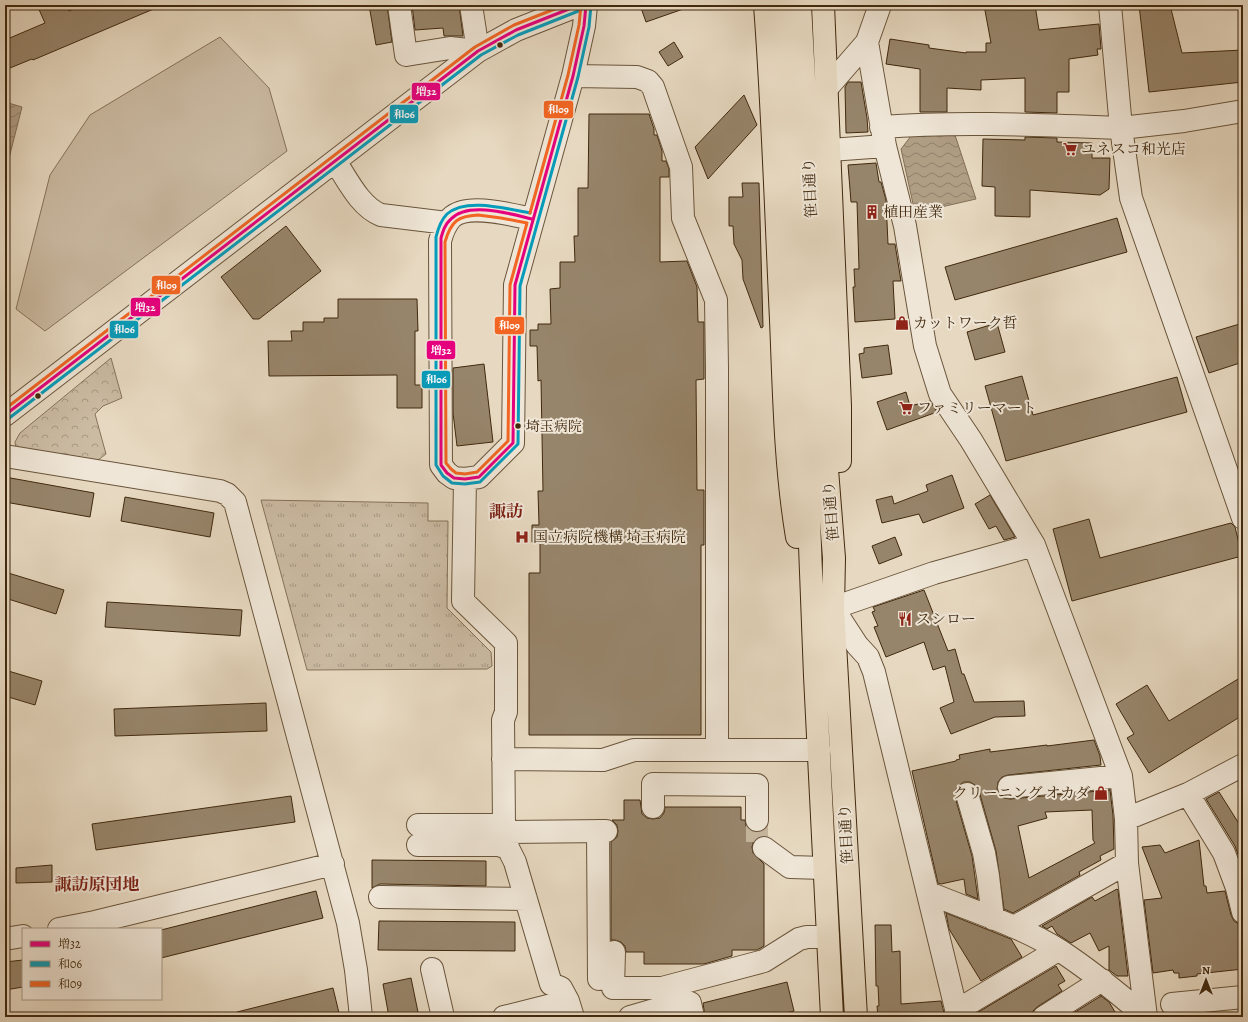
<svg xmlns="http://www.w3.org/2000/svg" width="1248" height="1022" font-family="Alegreya,'Noto Serif JP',serif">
  <defs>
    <pattern id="grass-tufts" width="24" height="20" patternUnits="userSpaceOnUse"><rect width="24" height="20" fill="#cbbba3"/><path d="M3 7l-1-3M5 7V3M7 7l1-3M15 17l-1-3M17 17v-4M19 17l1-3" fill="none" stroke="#a69883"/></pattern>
    <pattern id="forest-crowns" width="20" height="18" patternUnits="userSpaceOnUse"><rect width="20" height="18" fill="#cbbba3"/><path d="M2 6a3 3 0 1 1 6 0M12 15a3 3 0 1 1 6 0" fill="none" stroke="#a69883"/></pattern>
    <pattern id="water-waves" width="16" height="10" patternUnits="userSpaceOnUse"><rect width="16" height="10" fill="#af9d84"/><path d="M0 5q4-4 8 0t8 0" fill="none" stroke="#90806a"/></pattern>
  </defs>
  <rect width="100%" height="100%" fill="#e7d9c1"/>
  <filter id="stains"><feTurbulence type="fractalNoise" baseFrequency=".005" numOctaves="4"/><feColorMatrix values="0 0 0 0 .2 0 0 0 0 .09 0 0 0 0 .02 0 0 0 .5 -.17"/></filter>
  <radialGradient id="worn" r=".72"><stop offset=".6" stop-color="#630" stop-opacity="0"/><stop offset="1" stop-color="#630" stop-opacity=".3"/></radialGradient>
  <!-- grass -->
  <path fill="url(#grass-tufts)" stroke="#867258" d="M261 500 428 503V521H448L447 608 491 652 492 666 487 669 307 670Z"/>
  <!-- forest -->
  <path fill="url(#forest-crowns)" stroke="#867258" d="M111 358 122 398 103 406 95 414 106 454 94 463 16 449 15 442 20 433Z"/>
  <!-- pitch -->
  <path fill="#cbbba3" stroke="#867258" d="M220 37 269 88 287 151 45 331 16 309 50 175 90 115Z"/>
  <!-- water -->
  <path fill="url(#water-waves)" stroke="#836f55" d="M5 102 22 107 5 174Z
    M955 135 976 199 915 213 901 149 911 136Z"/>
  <!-- building -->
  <path fill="#97856b" stroke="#41290e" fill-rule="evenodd" d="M37 5H66L69 11 82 5H163L33 60 32 59 5 70V40L45 23Z
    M369 5H387L392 42 376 45Z
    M412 5H459L463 36H444L443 28 415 30Z
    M640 5H689V7L646 22Z
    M984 5H1035L1039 30 1099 24 1101 49H1097L1098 55 1069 59V92H1057V113L1025 112V78L981 80V90L947 88V112H920V69L886 64 890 39 929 45V48L966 53V52H986V43H991Z
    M1139 5H1170L1182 53 1243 50V82L1149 92Z
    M674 42 683 57 668 66 659 52Z
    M848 82H861L867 118 868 132 846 133 845 87Z
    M744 95 757 125 708 179 695 147Z
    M589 114H649L654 129V135H657L662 151V161H666L669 169V177H660V262L687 261 697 287 698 322H704V379L696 380 697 490H704V545H701V735H529V573H540V541L532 542V525H539L538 491H543L541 380 538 381 537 346H530V330H538V324H551L550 289 560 288V262H575L574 236H578V188H588Z
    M1025 137 1057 138V142L1092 143V158H1110L1109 189 1100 195 1030 190V217L995 216V187L982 186 983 139 1025 140Z
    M876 163 879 182H881L886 200 888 244H895L901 281H893L895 319 855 322 853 287H855L854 269H859L857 202H851L848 165Z
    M742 183H759L763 327 761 328 743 279 742 260 734 244 733 226H729V197H743Z
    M1117 218 1127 252 955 300 945 267Z
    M286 226 321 271 259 319H253L221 277Z
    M338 299H417L418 331H415V385H422V408H397V375L269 376 268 341H292L291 331H303V322H324V318H338Z
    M997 323 1005 352 975 360 967 332Z
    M1243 323V362L1209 373 1196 337Z
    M888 345 892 374 862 378 859 354 864 353V348Z
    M484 364 493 442 457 446 453 413V368Z
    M1022 376 1033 415 1177 377 1187 412 1006 461 985 386Z
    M906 392 910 406 930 401 937 412 887 430 877 402Z
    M952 475 964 508 923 523 919 514 882 523 876 500 892 496 894 504 928 491 926 485Z
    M5 477 94 493 90 517 5 502Z
    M990 495 1015 537 1004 540 996 526 989 529 975 504Z
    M125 497 214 513 210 537 121 521Z
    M1089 519 1100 558 1231 523 1235 527 1242 556 1072 601 1053 529Z
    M895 537 902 555 879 564 872 546Z
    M5 572 64 590 56 614 5 598Z
    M924 590 948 651 955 649 962 674H964L974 702 1024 701 1025 716 995 717 951 734 940 708 954 702 945 666 933 670 924 642 886 657 874 627 878 626 872 612 875 611 873 607Z
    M107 602 242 610 240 636 105 627Z
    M5 670 42 681 35 705 5 696Z
    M1243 676V715L1149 773 1127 738 1134 734 1116 704 1147 685 1169 721Z
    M266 703 267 731 115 736 114 709Z
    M1094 740 1100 756 1101 765 1008 775 1002 777 998 782 997 789 999 794 1004 798 1010 799 1110 790 1113 815 1114 849 1100 856 1101 860 1079 872 1080 875 1013 913 1004 909 996 851 979 791 975 785 970 782H964L958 786 955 791V797L972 856 978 899 966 894 964 879 941 884 938 883 912 771 956 761V760L960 759 959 755 990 749V752L1047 745V746ZM1092 810 1093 840 1095 843 1029 878 1018 826 1047 818 1045 812Z
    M1219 792 1243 830V868L1235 846 1206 799Z
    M291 796 295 822 96 850 92 824Z
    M624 800H640L642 814 647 818 653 819 660 818 664 813 665 807H741V820H745L746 826 750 831 757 832 764 830V836L759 837 754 840 752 847 753 853 764 864V946L757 950H732V956L704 964H644V952H626L625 946 621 942 615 940H611V842L617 837 618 831 617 825 612 820H624Z
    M1199 840 1204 886H1206L1207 893 1225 891 1231 915 1234 921 1239 924H1243V969L1197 974V976L1179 978V973H1174L1173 970 1153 973 1144 900 1162 898 1142 847 1160 845 1165 853Z
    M372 860 486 861V886L380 884 372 888Z
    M52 865V882L16 883V868Z
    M1117 889 1118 890 1128 976H1117L1109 970V946L1099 951 1090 933 1071 943 1057 934 1052 926 1047 929 1042 926 1092 897 1095 901Z
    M316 891 323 918 161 958V930Z
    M946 913 1011 939 1022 957 981 981 949 929Z
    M379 921 515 922V951L378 950Z
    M875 925H891L892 952 900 951 901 1004 941 1001 945 1017H878L877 1006H879L878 986H876Z
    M23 960V987L5 990V962Z
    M1056 966 1065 981 1058 985 1062 991 1037 1007 1033 1011 1032 1017H970Z
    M411 978 419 1017H389L383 984Z
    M787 982 794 1011 771 1017H705L703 1003Z
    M333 988 339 1013 323 1017H237V1012Z
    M1101 996 1109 1002 1118 1017H1067Z"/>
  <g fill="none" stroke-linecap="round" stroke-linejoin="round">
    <!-- minor-tunnel -->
    <path stroke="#c6b69d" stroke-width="22" stroke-dasharray="22 11" stroke-linecap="butt" d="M757 820V843L764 848"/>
    <defs>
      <path id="minor" d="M399 5 406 55 450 48 478 51 471 5
        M880 5 867 42 885 146 905 226 925 346 940 394 971 440 1034 545 1121 776 1126 819 1127 863 1146 1017
        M573 76 637 77 648 81 653 87 681 167 683 218 716 300 717 369V750
        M827 88 867 42
        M1243 111 1184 121 1121 128 1131 198 1243 518
        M881 127C961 121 1042 125 1121 128L1110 5
        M830 150 885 146
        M335 161C347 179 360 207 381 215L447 223
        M532 219C512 215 467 202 451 218 445 225 442 233 440 241L441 465 447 473 454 478 465 479 479 477 513 443 515 285 573 76 584 26 586 5
        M5 415 478 51 516 30 579 5
        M5 456 220 491 227 494 235 502 348 923 356 970 361 1017
        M465 479 463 601 506 643V712L503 720 504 825 508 848
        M503 759 603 760 634 750H819
        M1009 787 1121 776
        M967 794 984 853 988 876 993 919
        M1188 794 1224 853 1237 888 1243 912
        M653 807V784L757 785V820
        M1126 819 1188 794 1243 765
        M418 825H504
        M598 831 599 979
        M504 832 606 831
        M418 845H499L508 848 515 862 551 984 561 988 568 1001 573 1017
        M764 848 790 867 824 868
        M929 893C972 911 1019 925 1059 950 1090 970 1118 993 1146 1017
        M380 897 526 899
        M1014 927 1127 863
        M59 929 95 922 333 864
        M5 939 23 936
        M614 952 613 988H662L764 961 799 939 807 937H828
        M432 969 443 1017
        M1172 1004 1243 997
        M956 1011 1058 950
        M504 1017 568 1001
        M630 1017 685 1001 690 1003 693 1017
        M958 1017 874 672 868 657 857 645 833 608 934 573 1034 545
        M1044 1017 1102 980"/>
      <path id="major" d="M765 5C773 110 776 215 781 320 784 392 785 465 797 537
        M783 5 805 416 815 676 832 1017
        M800 5 822 406 834 558 833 608 856 1017
        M823 5 840 406V461"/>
    </defs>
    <!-- minor casing -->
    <use href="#minor" stroke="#6a553b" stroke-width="24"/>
    <!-- major casing -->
    <use href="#major" stroke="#41290e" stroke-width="24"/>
    <!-- minor -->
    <use href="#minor" stroke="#efe6d7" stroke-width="22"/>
    <!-- major -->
    <use href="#major" stroke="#e7d9c1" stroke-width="22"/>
    <defs>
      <path id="bus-1" d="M532 219C511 214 468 201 451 219 445 224 443 231 441 238V465L447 473 454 478 465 479 479 477 513 443 515 285 573 76 584 26 586 5
        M5 415 478 51 516 30 579 5"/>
      <path id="bus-2" d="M530 213C507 209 466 197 447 214 441 220 438 229 436 237V465L443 476 452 483 465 484 480 482 518 444 520 286 578 77 589 27 591 5
        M8 419 481 55 518 35 581 10"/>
      <path id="bus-3" d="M530 213 568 75 579 25 581 5
        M478 215 501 218 527 223 510 285 508 441 477 472 465 474 456 473 451 469 446 463 445 242C451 221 458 216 478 215Z
        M5 409 475 47 514 25 565 5"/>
    </defs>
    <!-- bus-1 casing -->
    <use href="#bus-1" stroke="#efe6d7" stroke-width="6"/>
    <!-- bus-2 casing -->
    <use href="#bus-2" stroke="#efe6d7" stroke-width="6"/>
    <!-- bus-3 casing -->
    <use href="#bus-3" stroke="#efe6d7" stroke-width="6"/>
    <!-- bus-1 -->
    <use href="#bus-1" stroke="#e5007d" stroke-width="3"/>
    <!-- bus-2 -->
    <use href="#bus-2" stroke="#069cbb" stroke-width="3"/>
    <!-- bus-3 -->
    <use href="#bus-3" stroke="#f26522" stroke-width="3"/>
  </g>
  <!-- icons -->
  <defs>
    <symbol id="supermarket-bare" viewBox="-9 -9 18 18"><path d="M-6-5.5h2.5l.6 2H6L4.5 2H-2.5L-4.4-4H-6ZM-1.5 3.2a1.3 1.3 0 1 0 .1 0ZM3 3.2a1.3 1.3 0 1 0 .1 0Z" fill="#8f2418" stroke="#efe6d7" stroke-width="2.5" paint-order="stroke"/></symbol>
    <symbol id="building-bare" viewBox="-9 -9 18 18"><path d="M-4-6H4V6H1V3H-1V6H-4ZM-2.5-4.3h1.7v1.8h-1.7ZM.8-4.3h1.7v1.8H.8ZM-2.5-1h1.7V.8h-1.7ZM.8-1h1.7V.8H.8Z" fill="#8f2418" stroke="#efe6d7" stroke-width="2.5" paint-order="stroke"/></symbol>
    <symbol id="shop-bare" viewBox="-9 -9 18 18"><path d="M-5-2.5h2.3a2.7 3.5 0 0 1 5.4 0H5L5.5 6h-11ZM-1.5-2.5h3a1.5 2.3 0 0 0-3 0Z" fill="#8f2418" stroke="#efe6d7" stroke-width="2.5" paint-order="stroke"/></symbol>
    <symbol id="hospital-bare" viewBox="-9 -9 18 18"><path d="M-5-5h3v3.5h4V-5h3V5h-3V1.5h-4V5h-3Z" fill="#8f2418" stroke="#efe6d7" stroke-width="2.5" paint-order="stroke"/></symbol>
    <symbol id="restaurant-bare" viewBox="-9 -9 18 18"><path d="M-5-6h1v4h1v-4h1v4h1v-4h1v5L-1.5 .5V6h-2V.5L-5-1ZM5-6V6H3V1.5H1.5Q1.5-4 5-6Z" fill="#8f2418" stroke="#efe6d7" stroke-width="2.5" paint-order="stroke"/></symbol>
  </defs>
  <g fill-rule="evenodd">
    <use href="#supermarket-bare" x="1060" y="139" width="20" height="20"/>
    <use href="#building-bare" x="862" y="202" width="20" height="20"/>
    <use href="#shop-bare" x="892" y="313" width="20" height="20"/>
    <use href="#supermarket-bare" x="896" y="398" width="20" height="20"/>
    <use href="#hospital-bare" x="512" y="527" width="20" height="20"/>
    <use href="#restaurant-bare" x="895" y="609" width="20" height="20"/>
    <use href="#shop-bare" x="1091" y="783" width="20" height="20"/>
  </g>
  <!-- markers -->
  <g fill="#41290e" stroke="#efe6d7" stroke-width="1.5">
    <circle cx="500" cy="45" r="3.5"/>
    <circle cx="38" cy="396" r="3.5"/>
    <circle cx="518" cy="426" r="3.5"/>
  </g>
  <g text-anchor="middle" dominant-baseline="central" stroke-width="4" stroke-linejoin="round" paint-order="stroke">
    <!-- bus labels -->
    <g font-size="14" fill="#41290e" stroke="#efe6d7" text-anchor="start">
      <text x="526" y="426">埼玉病院</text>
    </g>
    <!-- poi labels -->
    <g font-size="15" fill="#41290e" stroke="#efe6d7" text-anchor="start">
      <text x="1081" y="149">ユネスコ和光店</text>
      <text x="883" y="212">植田産業</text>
      <text x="913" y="323">カットワーク哲</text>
      <text x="917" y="408">ファミリーマート</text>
      <text x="533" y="537">国立病院機構 埼玉病院</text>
      <text x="916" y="619">スシロー</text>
      <text x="1090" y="793" text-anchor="end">クリーニング オカダ</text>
    </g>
    <!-- street labels -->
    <g font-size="15" fill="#41290e" stroke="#efe6d7">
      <text transform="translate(810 188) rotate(-93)">笹目通り</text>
      <text transform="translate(831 511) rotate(-95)">笹目通り</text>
      <text transform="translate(846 834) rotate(-93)">笹目通り</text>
    </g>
    <!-- quarter labels -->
    <g font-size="17" font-weight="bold" fill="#7a1f14" stroke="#efe6d7">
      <text x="506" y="511">諏訪</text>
      <text x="97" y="884">諏訪原団地</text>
    </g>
  </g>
  <g stroke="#efe6d7" stroke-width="1.5">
    <rect x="411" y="82" width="30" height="19" rx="4" fill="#e5007d"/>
    <rect x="543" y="100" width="31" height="19" rx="4" fill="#f26522"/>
    <rect x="389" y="104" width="30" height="20" rx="4" fill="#069cbb"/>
    <rect x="151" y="275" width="30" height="20" rx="4" fill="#f26522"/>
    <rect x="130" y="297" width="31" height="20" rx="4" fill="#e5007d"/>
    <rect x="494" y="316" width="31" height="19" rx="4" fill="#f26522"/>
    <rect x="109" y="320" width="30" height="19" rx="4" fill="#069cbb"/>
    <rect x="426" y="340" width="30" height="20" rx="4" fill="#e5007d"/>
    <rect x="421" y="370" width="30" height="19" rx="4" fill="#069cbb"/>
  </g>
  <g font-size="11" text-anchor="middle" font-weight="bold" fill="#fff">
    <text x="426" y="95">増32</text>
    <text x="558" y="113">和09</text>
    <text x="404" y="118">和06</text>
    <text x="166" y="289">和09</text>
    <text x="145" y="311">増32</text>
    <text x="509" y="329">和09</text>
    <text x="124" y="333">和06</text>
    <text x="441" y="354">増32</text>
    <text x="436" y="383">和06</text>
  </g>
  <!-- margin -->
  <rect width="1248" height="1022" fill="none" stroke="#e7d9c1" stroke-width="20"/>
  <rect x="6" y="6" width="1236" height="1010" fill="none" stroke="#41290e" stroke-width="2"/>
  <rect x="10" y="10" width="1228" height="1002" fill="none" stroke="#41290e"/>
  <!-- legend -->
  <rect x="22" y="928" width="140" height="72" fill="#efe6d7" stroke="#a99a87"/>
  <rect x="30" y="941" width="20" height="6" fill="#e5007d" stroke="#a99a87"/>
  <text x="58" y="948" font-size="12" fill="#41290e">増32</text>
  <rect x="30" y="961" width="20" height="6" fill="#069cbb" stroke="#a99a87"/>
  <text x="58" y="968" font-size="12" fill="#41290e">和06</text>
  <rect x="30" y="981" width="20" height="6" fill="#f26522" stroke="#a99a87"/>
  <text x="58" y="988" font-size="12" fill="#41290e">和09</text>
  <!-- north arrow -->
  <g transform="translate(1206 980)" stroke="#efe6d7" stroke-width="3" paint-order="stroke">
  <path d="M0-3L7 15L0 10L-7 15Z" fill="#41290e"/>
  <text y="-6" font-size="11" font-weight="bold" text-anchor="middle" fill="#41290e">N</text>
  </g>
  <rect width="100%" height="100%" filter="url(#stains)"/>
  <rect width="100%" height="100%" fill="url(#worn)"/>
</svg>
